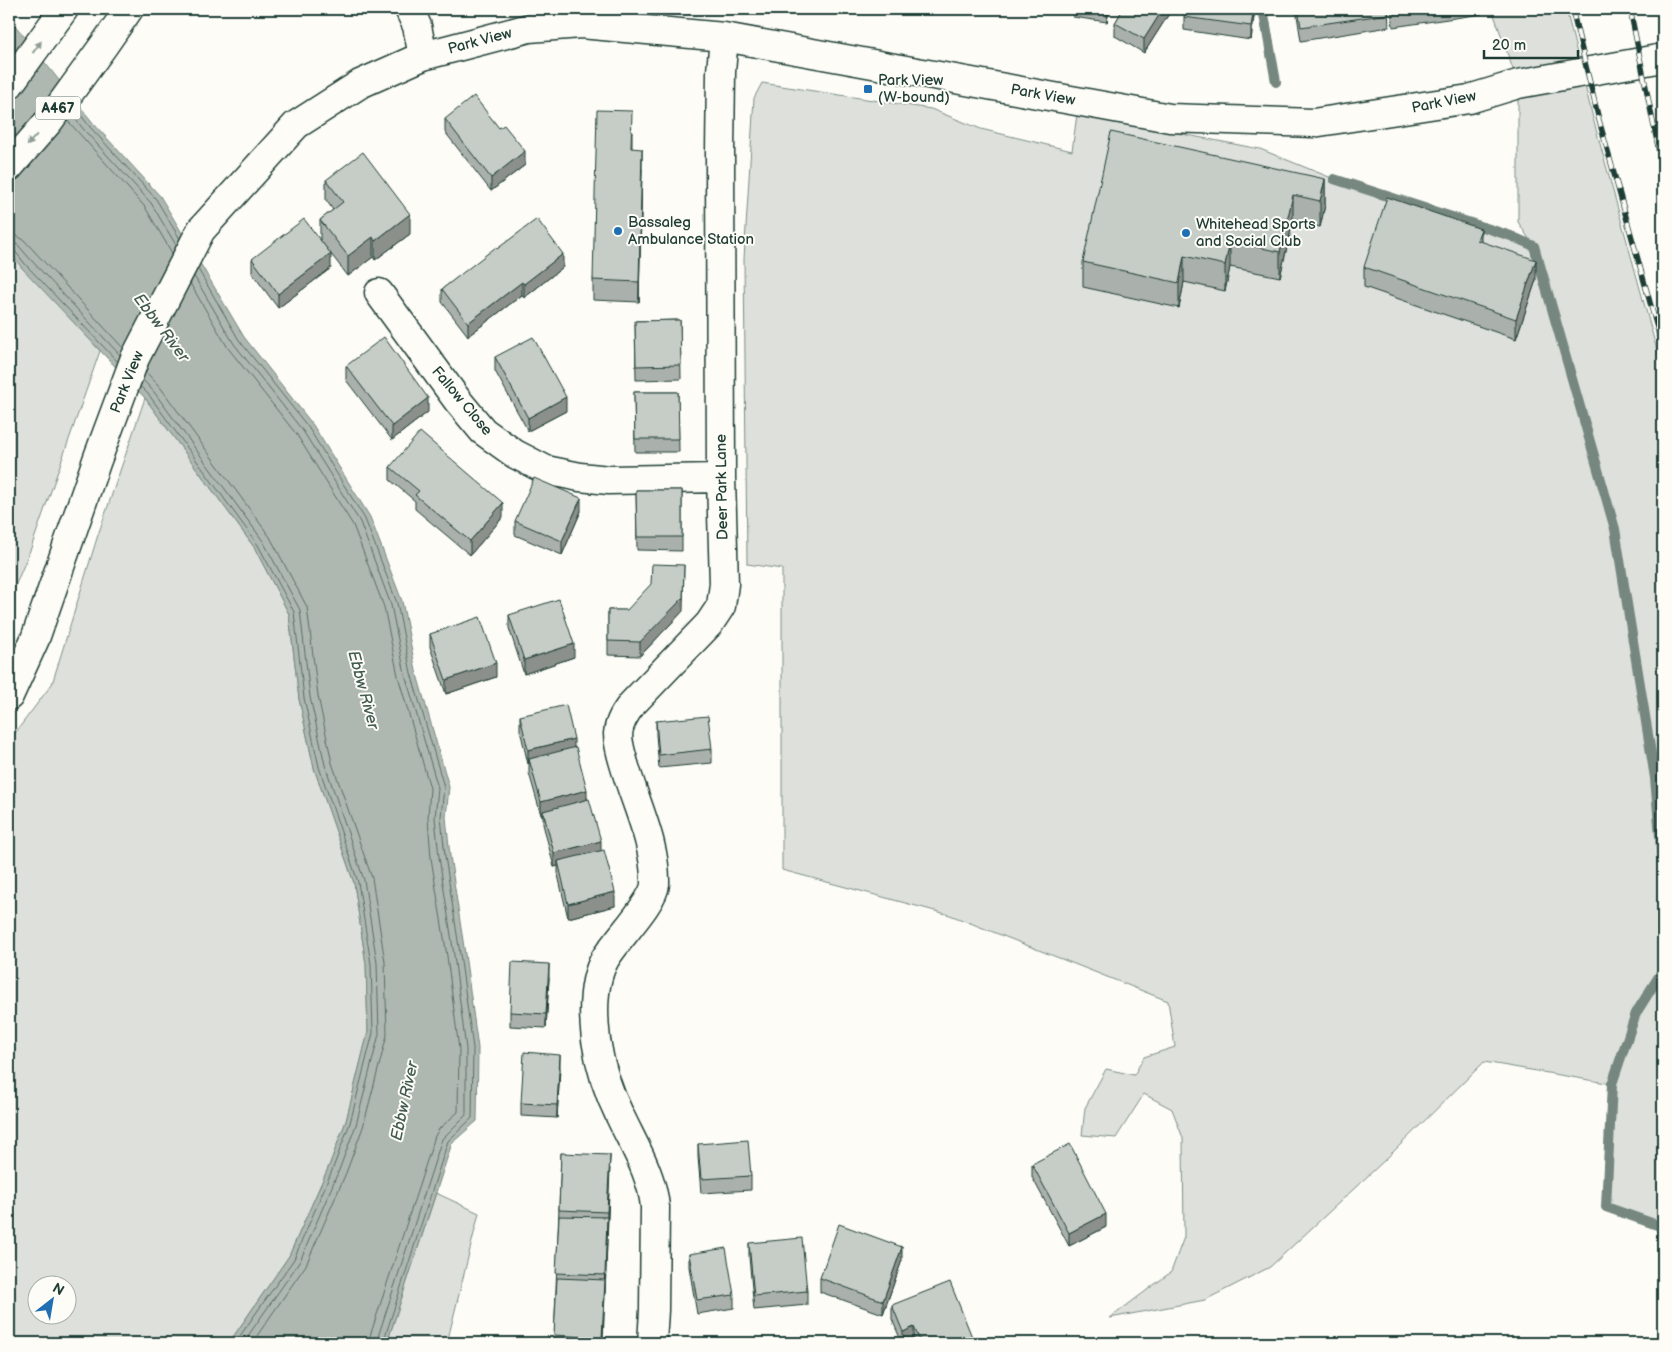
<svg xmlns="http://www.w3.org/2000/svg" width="1672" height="1352" font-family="'Balsamiq Sans',sans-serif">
  <rect width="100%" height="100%" fill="#fdfcf7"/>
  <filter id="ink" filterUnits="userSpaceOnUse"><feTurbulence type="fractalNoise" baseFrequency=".02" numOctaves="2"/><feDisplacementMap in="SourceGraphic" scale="10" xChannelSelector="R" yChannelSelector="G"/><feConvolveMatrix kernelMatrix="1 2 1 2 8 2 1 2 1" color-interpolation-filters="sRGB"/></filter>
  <g filter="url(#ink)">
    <!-- green -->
    <path fill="#dde0db" stroke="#7e8e88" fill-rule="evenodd" d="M1492 9H1566L1594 122 1663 372V1227L1606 1207 1612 1084 1484 1062 1387 1158 1270 1267 1205 1300 1110 1318 1171 1272 1184 1237 1183 1138 1172 1109 1144 1094 1116 1138 1082 1135 1085 1108 1106 1069 1134 1075 1144 1057 1175 1047 1168 1001 950 915 782 870V569L747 564 744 259 754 98 762 83 931 109 981 129 1072 151 1077 114 1260 149 1334 179 1511 236 1533 245 1518 222V84ZM1535 248 1543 259 1569 350 1568 349Z
      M9 249 100 351 31 548 9 601Z
      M145 398 254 547 289 614 299 699 314 768 354 883 366 964 368 1032 346 1121 329 1166 289 1256 231 1340 227 1343H9V741L52 684 97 538ZM38 1284H68V1314H38Z
      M436 1193 479 1213 447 1343H387Z"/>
    <!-- water -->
    <path fill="#aeb8b1" stroke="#75877f" d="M9 9H10V19L94 124 160 196 244 337 313 425 370 517 402 601 416 671 449 787 446 817 450 856 465 954 478 1048 477 1121 452 1143 387 1343H227L231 1340 289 1256 329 1166 346 1121 368 1032 366 964 354 883 314 768 299 699 289 614 254 547 145 398 22 268 9 251Z"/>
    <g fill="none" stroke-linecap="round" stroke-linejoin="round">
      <!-- shore -->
      <path stroke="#586e66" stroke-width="1" d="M76 109 90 127 156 199 180 239
        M72 115 85 131 151 203 176 245
        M68 121 145 207 172 253
        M9 235 17 236 24 240 123 348
        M9 242 18 245 31 260 120 355
        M9 249 14 250 26 265 118 362
        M198 269 239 340 308 427 365 519 397 603 411 673 444 787 441 817 445 856 460 954 473 1048 472 1118 448 1141 383 1343
        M194 276 234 344 303 431 360 522 391 605 405 674 438 788 435 818 439 857 454 955 466 1049V1115L442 1139 376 1343
        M190 283 228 348 297 435 353 525 384 607 398 676 430 788 428 818 431 858 447 956 459 1049 458 1112 439 1129 435 1136 370 1336 369 1343
        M146 372 160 387 270 537 307 607 318 696 332 763 372 878 385 962 387 1035 363 1127 346 1173 306 1265 252 1343
        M143 380 154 392 263 541 300 610 310 697 325 765 364 880 377 963 379 1034 356 1125 339 1170 300 1261 243 1343
        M140 386 149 395 258 545 294 612 304 698 319 767 358 882 371 964 373 1033 350 1123 333 1168 294 1259 235 1343"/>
      <!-- stream -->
      <path stroke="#75877f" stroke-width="10" d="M1263 9 1276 82
        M1334 179 1511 236 1534 246 1615 529 1655 778 1663 871
        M1663 970 1636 1013 1612 1084 1606 1207 1663 1227"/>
      <defs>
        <path id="minor" d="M409 9 417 26 423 56
          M379 293 458 401 483 431 515 454 546 470 580 477 609 480 721 478
          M9 696 35 639 97 460 135 358 201 230 296 125 360 84 423 56 529 28 581 24 724 37 1170 118 1313 123 1469 99 1518 84 1663 58
          M652 1343 654 1310 655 1207C652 1174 634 1146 620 1116 608 1092 600 1067 596 1040 593 1015 592 982 605 959 616 940 654 902 655 884 656 844 636 805 625 767 622 757 618 745 618 734 619 722 625 713 632 704L709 624 721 606 724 584 721 478 720 152 721 72 724 37"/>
        <path id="major" d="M9 85 64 9
          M9 167 49 121 104 45 129 9"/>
      </defs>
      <!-- minor casing -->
      <use href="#minor" stroke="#1f3d34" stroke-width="31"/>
      <!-- major casing -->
      <use href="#major" stroke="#1f3d34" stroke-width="31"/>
      <!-- minor -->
      <use href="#minor" stroke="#fdfcf7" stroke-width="28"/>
      <!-- major -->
      <use href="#major" stroke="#fdfcf7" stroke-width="28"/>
      <defs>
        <path id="rail" d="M1572 9 1599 120 1663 349
          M1630 9 1663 171"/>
      </defs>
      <!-- rail casing -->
      <use href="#rail" stroke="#1f3d34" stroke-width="5.5"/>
      <!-- rail -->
      <use href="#rail" stroke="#fdfcf7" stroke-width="4" stroke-dasharray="11" stroke-linecap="butt"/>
    </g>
    <!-- wall -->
    <path fill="#aab0ab" stroke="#1f3d34" d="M1034 9H1068L1067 14Z
      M1073 9H1109L1107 22 1073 17Z
      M1123 9H1172L1144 53 1115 36V23Z
      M1255 9 1251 40 1184 30V17Z
      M1296 9H1388L1389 27 1301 41Z
      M1391 9H1482V14L1393 27Z
      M445 119 499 128 525 165 491 191 445 132Z
      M632 131V148L642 169 639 302 593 300V280Z
      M1325 179V205L1320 227 1293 221 1280 277 1230 267 1225 291 1184 282 1179 308 1083 287V262Z
      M326 180 410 234 375 260 373 257 348 276 320 240V220L333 210 326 200Z
      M1481 242 1536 280 1516 339 1364 287V267Z
      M497 249 563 267 524 298 522 295 468 336 442 302V289Z
      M252 259 331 268 278 308 252 273Z
      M680 320 681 379 636 380 635 321Z
      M495 357 566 411 528 431 495 371Z
      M346 366 428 412 392 440 346 380Z
      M634 392H678L679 452H635Z
      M390 467 503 517 470 555 415 509V501L390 480Z
      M636 490H682V551L637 550Z
      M581 511 562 555 515 535V521Z
      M608 610 683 611 640 656 608 655Z
      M509 615 574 657 524 674 509 628Z
      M430 634 496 677 446 694 430 647Z
      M520 716 574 748 615 906 568 918 558 875V866L554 867 543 824V815H541L529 773V763L528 764 520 730Z
      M656 721 712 749V763L659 768 656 735Z
      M549 978 546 1028 510 1026V1012Z
      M560 1068 557 1118 521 1116V1103Z
      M698 1144 751 1176V1190L701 1193 698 1157Z
      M561 1153 610 1168 603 1343H554Z
      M1032 1164 1106 1227 1069 1246 1032 1177Z
      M749 1243 807 1291V1305L754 1310 749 1257Z
      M689 1254 734 1295V1308L697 1314 689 1267Z
      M902 1260 883 1314 820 1292V1278Z
      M892 1305 974 1343H915L914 1340 908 1343H902L892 1319Z"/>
    <!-- shaded-wall -->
    <path fill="#8b908b" stroke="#1f3d34" d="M1107 9H1109L1107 22Z
      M1163 9H1172L1144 53V39Z
      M1254 9H1255L1251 40V26Z
      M642 149V169L639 302V282Z
      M525 151V165L491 191V178Z
      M1325 179V205L1320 227V201Z
      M1293 195V221L1280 277V252Z
      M410 214V234L375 260V241Z
      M1481 229V249L1477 240Z
      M373 237V257L348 276V256Z
      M1230 241V267L1225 291V265Z
      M331 254V268L278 308V294Z
      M563 254V267L524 298V284Z
      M1184 256V282L1179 308V283Z
      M1536 260V280L1516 339V319Z
      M522 282V295L468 336V323Z
      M566 397V411L528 431V418Z
      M428 398V412L392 440V426Z
      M581 498V511L562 555V541Z
      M503 503V517L470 555V541Z
      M684 565 683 611 640 656V642Z
      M574 644V657L524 674V660Z
      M496 663V677L446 694V680Z
      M574 739V752L529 759V763L528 764V750Z
      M587 790V804L543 811V815H541V802Z
      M601 841V855L558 861V866L554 867V853Z
      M615 892V906L568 918V904Z
      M549 964V978L546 1028V1014Z
      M560 1055V1068L557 1118V1105Z
      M610 1155 605 1294 602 1343 607 1212Z
      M1106 1214V1227L1069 1246V1233Z
      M902 1247V1260L883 1314V1301Z
      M914 1327V1340L908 1343H903V1332Z"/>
    <!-- building -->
    <path fill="#c6cdc7" stroke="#1f3d34" d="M1123 9H1163L1144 39 1115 23Z
      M1185 9H1254L1251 26 1184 17Z
      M1298 9H1388L1389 14 1301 27Z
      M1393 9H1424L1393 13Z
      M474 96 499 128 504 125 525 151 491 178 445 119Z
      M597 110 632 111 631 148 642 149 639 282 593 280Z
      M1111 132 1325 179 1320 201 1293 195 1280 252 1230 241 1225 265 1184 256 1179 283 1083 262Z
      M363 152 410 214 375 241 373 237 348 256 320 220 343 202 326 180Z
      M1387 197 1481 229 1477 240 1536 260 1516 319 1364 267Z
      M304 219 331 254 278 294 252 259Z
      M537 219 563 254 524 284 522 282 468 323 442 289 496 247 497 249Z
      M680 320 681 365 636 366 635 321Z
      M384 337 428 398 392 426 346 366Z
      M533 337 566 397 528 418 495 357Z
      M634 392H678L679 439H635Z
      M420 432 503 503 470 541 415 495 419 491 390 467Z
      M534 478 581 498 562 541 515 521Z
      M636 490H682V537H637Z
      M652 564 684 565 683 598 640 642 608 641V610H627L651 584Z
      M559 599 574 644 524 660 509 615Z
      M480 617 496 663 446 680 430 634Z
      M566 705 574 739 528 750 520 716Z
      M708 716 712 749 659 755 656 721Z
      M576 747 587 790 541 802 529 759Z
      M589 799 601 841 554 853 543 811Z
      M604 850 615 892 568 904 558 861Z
      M512 962 549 964 546 1014 510 1012Z
      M524 1052 560 1055 557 1105 521 1103Z
      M748 1140 751 1176 701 1179 698 1144Z
      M1070 1144 1106 1214 1069 1233 1032 1164Z
      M561 1153 610 1155 607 1212 559 1210Z
      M559 1216 607 1217 605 1275 556 1273Z
      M839 1224 902 1247 883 1301 820 1278Z
      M802 1238 807 1291 754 1296 749 1243Z
      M726 1248 734 1295 697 1300 689 1254Z
      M557 1278 605 1280 602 1338 554 1335Z
      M950 1282 974 1342 971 1343H921L914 1327 903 1332 892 1305Z"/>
    <!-- one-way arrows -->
    <defs><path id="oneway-solid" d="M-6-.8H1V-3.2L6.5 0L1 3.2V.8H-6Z" transform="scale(1.25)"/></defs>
    <g fill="#8e9c96">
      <use href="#oneway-solid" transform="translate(37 47) rotate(-54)"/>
      <use href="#oneway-solid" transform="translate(32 140) rotate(131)"/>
    </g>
  </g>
  <!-- markers -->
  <g fill="#1f6fb2" stroke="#fdfcf7" stroke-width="2">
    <rect x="863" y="84" width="10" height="10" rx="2.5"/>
    <circle cx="618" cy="231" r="5"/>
    <circle cx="1186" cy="233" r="5"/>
  </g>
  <g text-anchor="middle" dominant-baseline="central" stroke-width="4" stroke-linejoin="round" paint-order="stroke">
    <!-- shield labels -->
    <rect fill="#fdfcf7" stroke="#62766e" stroke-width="1" x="35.5" y="96.5" width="45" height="23" rx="4"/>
    <g font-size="14" font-weight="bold" fill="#1f3d34">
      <text x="58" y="108">A467</text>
    </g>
    <!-- street labels -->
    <g font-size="15" fill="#1f3d34" stroke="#fdfcf7">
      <text transform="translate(480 41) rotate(-15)">Park View</text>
      <text transform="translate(1043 95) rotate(10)">Park View</text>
      <text transform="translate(1444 102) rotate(-11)">Park View</text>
      <text transform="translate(127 382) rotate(-68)">Park View</text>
      <text transform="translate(462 401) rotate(50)">Fallow Close</text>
      <text transform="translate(722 487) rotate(-91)">Deer Park Lane</text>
    </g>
    <!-- poi labels -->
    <g font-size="15" fill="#1f3d34" stroke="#fdfcf7" text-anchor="start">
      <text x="878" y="80">Park View<tspan x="878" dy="17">(W-bound)</tspan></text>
      <text x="628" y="222">Bassaleg<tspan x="628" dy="17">Ambulance Station</tspan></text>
      <text x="1196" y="224">Whitehead Sports<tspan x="1196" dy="17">and Social Club</tspan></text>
    </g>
    <!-- water labels -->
    <g font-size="16" font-style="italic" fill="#435c53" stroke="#fdfcf7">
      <text transform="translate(161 328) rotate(53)">Ebbw River</text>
      <text transform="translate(363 690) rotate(75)">Ebbw River</text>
      <text transform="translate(405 1101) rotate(-78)">Ebbw River</text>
    </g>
  </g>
  <!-- margin -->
  <rect width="1672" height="1352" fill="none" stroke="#fdfcf7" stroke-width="30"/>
  <rect x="15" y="15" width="1642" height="1322" fill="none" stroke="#1f3d34" stroke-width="2" filter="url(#ink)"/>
  <!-- north arrow -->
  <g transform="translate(52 1300) rotate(31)"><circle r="24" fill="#fdfcf7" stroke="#a4b0a9"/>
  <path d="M0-4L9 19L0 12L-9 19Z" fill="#1f6fb2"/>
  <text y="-8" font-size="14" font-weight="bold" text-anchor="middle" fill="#1f3d34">N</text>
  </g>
  <!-- scale -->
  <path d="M1484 50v8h94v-8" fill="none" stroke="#1f3d34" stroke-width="2.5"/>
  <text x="1492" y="50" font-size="15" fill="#1f3d34" stroke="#fdfcf7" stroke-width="4" paint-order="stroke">20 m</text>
</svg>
